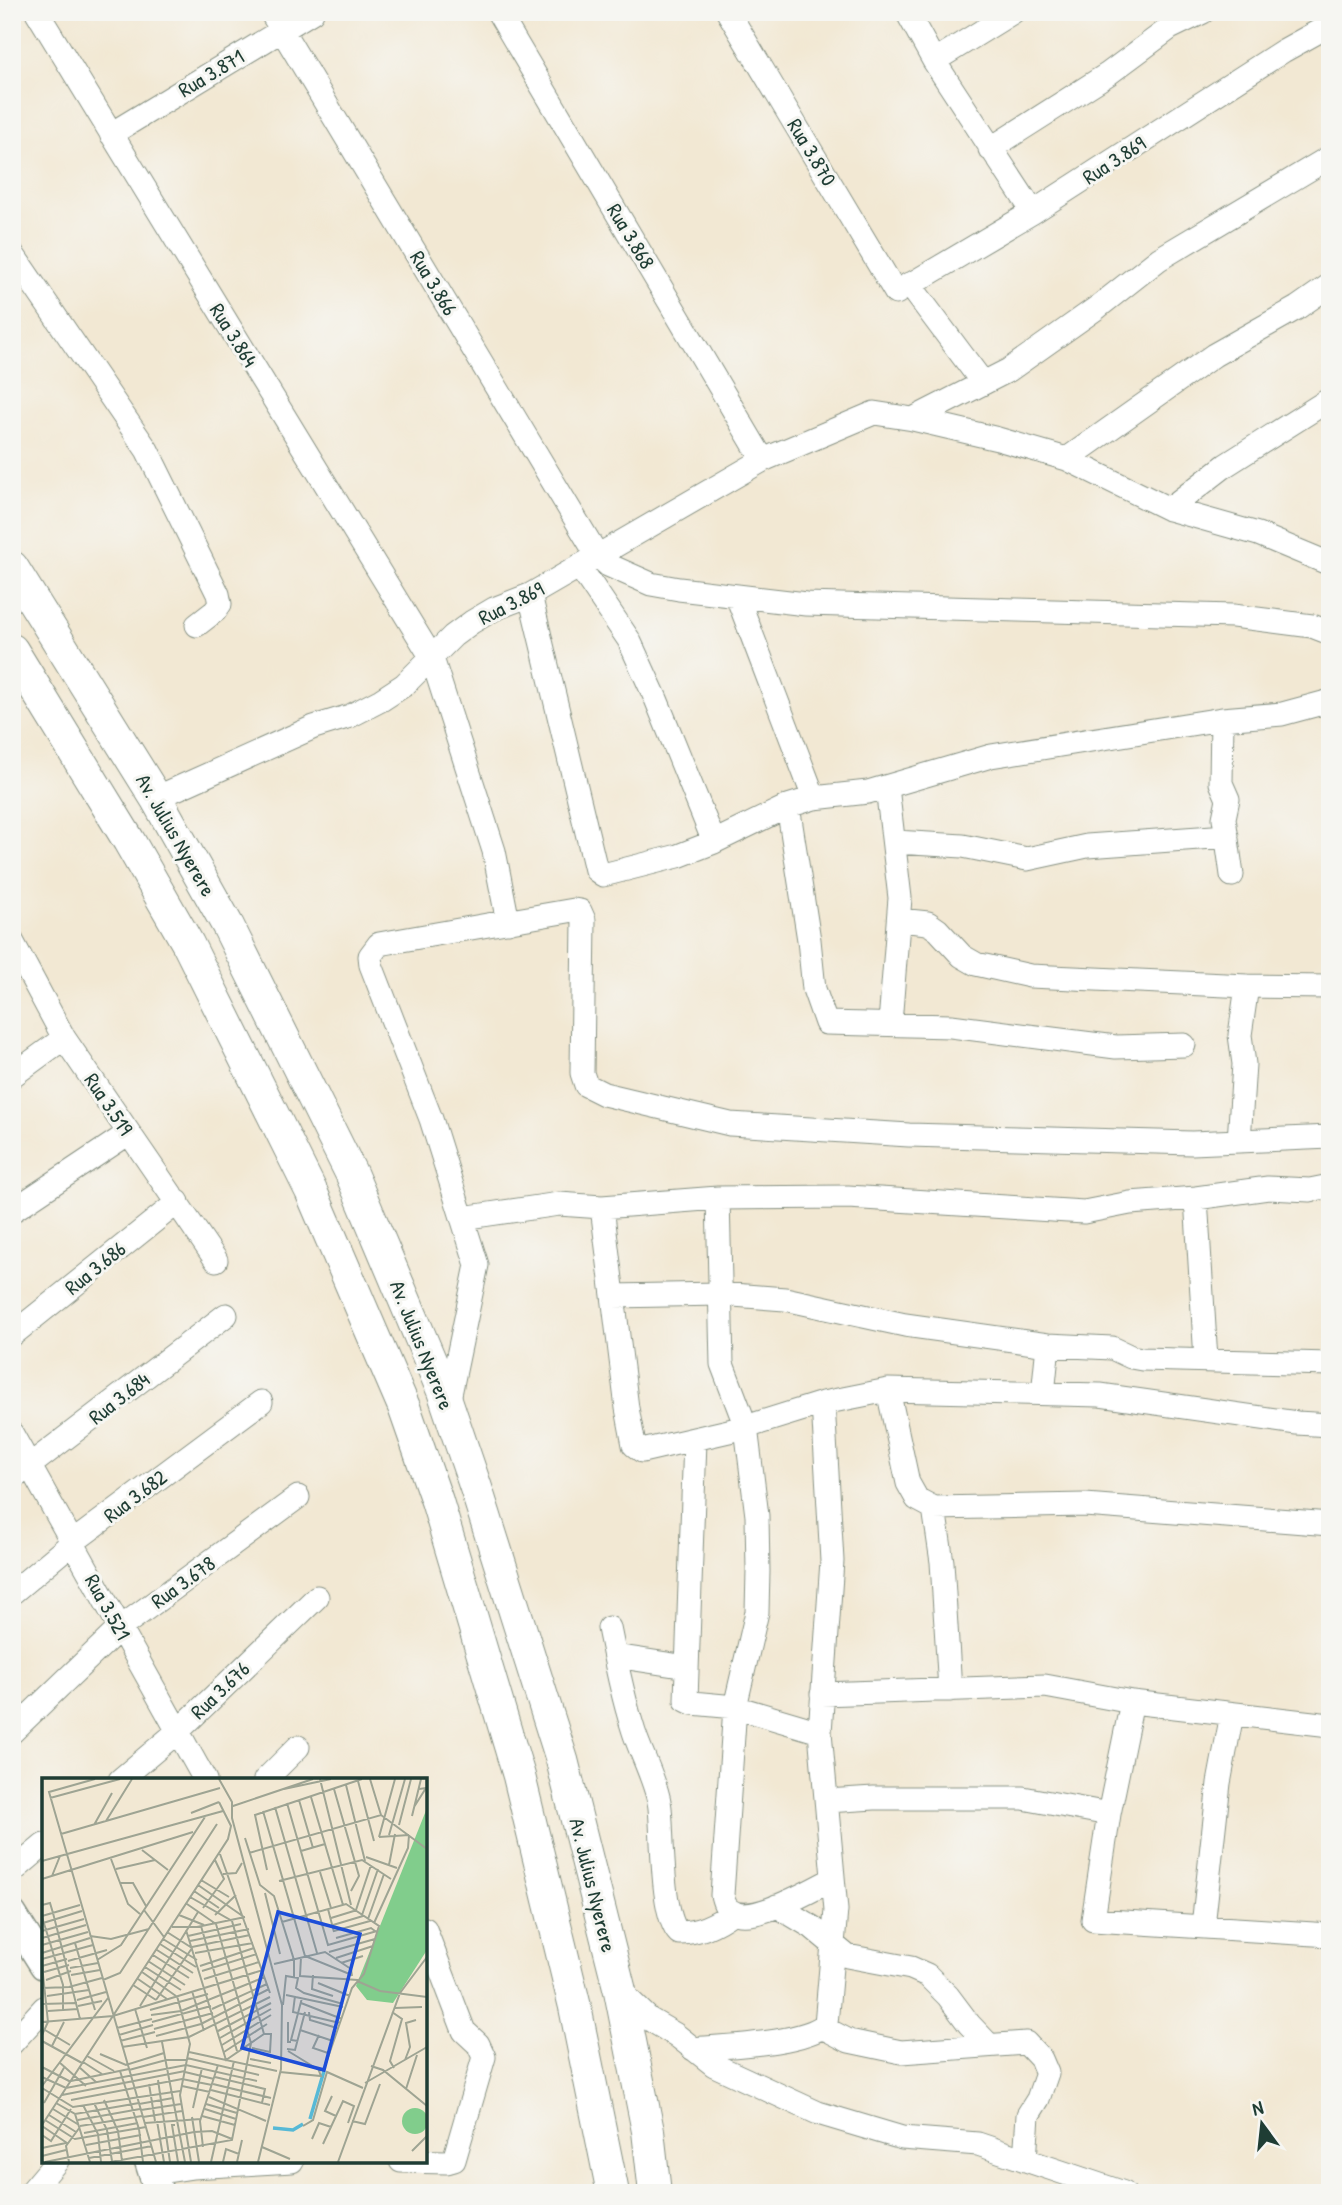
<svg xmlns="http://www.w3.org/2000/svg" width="1342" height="2205" font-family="'Patrick Hand',sans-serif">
  <rect width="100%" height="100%" fill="#f6f6f2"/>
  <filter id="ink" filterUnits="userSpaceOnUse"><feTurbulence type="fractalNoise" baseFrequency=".0143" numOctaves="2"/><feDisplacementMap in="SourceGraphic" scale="14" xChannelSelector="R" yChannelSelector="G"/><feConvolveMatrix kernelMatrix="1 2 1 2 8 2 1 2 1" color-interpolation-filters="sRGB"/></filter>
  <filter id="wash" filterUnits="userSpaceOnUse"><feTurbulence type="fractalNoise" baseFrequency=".00686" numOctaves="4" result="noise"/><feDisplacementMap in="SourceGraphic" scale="28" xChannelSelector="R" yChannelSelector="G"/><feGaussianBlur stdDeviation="1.57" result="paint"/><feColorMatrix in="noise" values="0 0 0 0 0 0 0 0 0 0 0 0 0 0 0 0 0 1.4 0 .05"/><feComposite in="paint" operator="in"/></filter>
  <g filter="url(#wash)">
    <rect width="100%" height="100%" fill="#f2e8d3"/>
  </g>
  <g filter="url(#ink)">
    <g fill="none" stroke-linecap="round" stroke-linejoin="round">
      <defs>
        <path id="minor" d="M37 12 432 658 494 851 508 922
          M271 12 597 555 608 565 651 584 679 589 806 604 1233 616 1312 626 1330 633
          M498 12 763 460
          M728 12 896 293 1033 212 1283 51 1330 25
          M907 12 934 61 1033 212
          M934 61 1013 12
          M111 134 312 12
          M990 149 1108 74 1170 28 1203 12
          M12 253 147 450 218 594 220 604 215 611 197 625
          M909 284 983 383
          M913 419 1009 370 1098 307 1159 259 1330 157
          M1067 459 1214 355 1297 308 1330 285
          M1169 509 1226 465 1330 399
          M579 566 629 640 656 699 714 842
          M530 595 596 870 603 875 678 856 714 842 788 806 814 798 868 792 991 756 1222 719 1282 714 1330 701
          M737 596 814 798
          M1222 719 1221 783 1228 799 1224 818 1232 875
          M887 787 900 898 890 1023
          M156 798 314 727 350 716 381 700 404 685 453 636 472 622 494 609 530 595 763 460 874 413 913 419 998 439 1067 459 1169 509 1258 534 1330 564
          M788 806 809 940 814 989 826 1023 951 1026 1116 1047 1184 1045
          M895 842 963 846 1027 859 1087 846 1227 836
          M899 920 928 923 938 930 962 956 976 964 1030 976 1247 986 1330 987
          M12 941 64 1038 216 1260
          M12 1076 64 1038
          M1239 1141 1244 1064 1240 1035 1247 986
          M718 1198 722 1364 746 1427 757 1516 758 1571 757 1612 735 1707 722 1895C723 1899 724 1903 726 1906 742 1932 813 1889 833 1879
          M1196 1198 1206 1360
          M602 1207 627 1408 634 1445 642 1451 746 1427 823 1403 888 1390 1100 1395 1297 1423 1330 1425
          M12 1211 129 1133
          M462 1218 559 1204 602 1207 718 1198 848 1197 1084 1212 1130 1203 1196 1198 1268 1188 1310 1190 1330 1186
          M613 1296 720 1294 785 1299 905 1325 1048 1345 1112 1348 1131 1357 1142 1359 1330 1364
          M12 1335 178 1202
          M888 1390 908 1483 917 1499 934 1508 1085 1505 1330 1524
          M1043 1394 1048 1345
          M448 1404 477 1265 431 1119 371 965 370 956 379 944 574 910 580 911 584 920 582 1073 586 1085 604 1094 730 1124 909 1135 1192 1143 1330 1137
          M12 1434 205 1780
          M695 1440 686 1700 692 1703 735 1707 820 1732
          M12 1479 226 1315
          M934 1508 942 1562 950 1690
          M12 1593 73 1542 261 1402
          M609 1628C616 1663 623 1698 634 1732 641 1754 658 1786 660 1808 663 1835 661 1916 679 1933 700 1933 717 1924 733 1912
          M615 1656 687 1667
          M822 1694 1045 1686 1132 1702 1330 1725
          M1132 1702 1109 1814 1093 1920 1330 1935
          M12 1732 120 1628 298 1497
          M120 1780 177 1732 317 1597
          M265 1780 298 1747
          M827 1801 874 1798H1023L1109 1814
          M12 1872 44 1845
          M777 1906 812 1927 847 1956 911 1968 927 1975 948 1996 969 2024 989 2045
          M1203 1926 1219 1783 1232 1714
          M620 1991 649 2019 676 2035 714 2065 818 2113 902 2138 978 2144 1124 2193
          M822 2027 849 2041 901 2052 1026 2043 1041 2059 1047 2073 1038 2099 1028 2115 1025 2160
          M12 2043 44 2008
          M693 2049C725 2046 803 2044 826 2024L836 1910 820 1732 832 1561 823 1403
          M401 2161 447 2162 454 2160 484 2057 478 2044 464 2031 425 1929
          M154 2173 193 2167 292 2161
          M30 2193 57 2161"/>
        <path id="tertiary" d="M12 1914 44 1965
          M149 2161 159 2193"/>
        <path id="secondary" d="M12 567 156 798 228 926 351 1173 443 1391 476 1488 562 1760 620 1991 648 2131 655 2193
          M12 650 129 841 188 944 311 1191 404 1407 437 1501 519 1776 575 2007 613 2193"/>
      </defs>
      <!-- minor casing -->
      <use href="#minor" stroke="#889284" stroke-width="25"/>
      <!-- tertiary casing -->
      <use href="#tertiary" stroke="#889284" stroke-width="31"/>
      <!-- secondary casing -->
      <use href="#secondary" stroke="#889284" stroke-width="34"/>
      <!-- minor -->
      <use href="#minor" stroke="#fff" stroke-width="23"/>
      <!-- tertiary -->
      <use href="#tertiary" stroke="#fff" stroke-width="28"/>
      <!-- secondary -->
      <use href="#secondary" stroke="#fff" stroke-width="32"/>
    </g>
  </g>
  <g text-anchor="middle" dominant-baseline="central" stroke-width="6" stroke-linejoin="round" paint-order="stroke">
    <!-- street labels -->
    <g font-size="21" fill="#1f3d34" stroke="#f6f6f2">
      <text transform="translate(211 73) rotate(-31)">Rua 3.871</text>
      <text transform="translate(812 152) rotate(59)">Rua 3.870</text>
      <text transform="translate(1114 160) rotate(-33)">Rua 3.869</text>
      <text transform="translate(631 236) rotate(59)">Rua 3.868</text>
      <text transform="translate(434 283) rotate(59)">Rua 3.866</text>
      <text transform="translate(234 335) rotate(58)">Rua 3.864</text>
      <text transform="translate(511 603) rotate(-27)">Rua 3.869</text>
      <text transform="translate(176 835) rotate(60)">Av. Julius Nyerere</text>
      <text transform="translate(109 1104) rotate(56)">Rua 3.519</text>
      <text transform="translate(95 1268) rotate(-39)">Rua 3.686</text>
      <text transform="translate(422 1345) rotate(68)">Av. Julius Nyerere</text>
      <text transform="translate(119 1398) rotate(-38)">Rua 3.684</text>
      <text transform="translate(135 1496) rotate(-37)">Rua 3.682</text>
      <text transform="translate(183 1582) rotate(-36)">Rua 3.678</text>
      <text transform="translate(108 1607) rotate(61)">Rua 3.521</text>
      <text transform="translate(220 1690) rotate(-44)">Rua 3.676</text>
      <text transform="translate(593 1885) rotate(76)">Av. Julius Nyerere</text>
    </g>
  </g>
  <!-- overview -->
  <g transform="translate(42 1778)">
    <rect width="385" height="385" fill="#f2e8d3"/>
    <path d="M385 30V172L351 225 325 222 314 208Z" fill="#81cd8c"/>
    <path d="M360 343a13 13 0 1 1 26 0a13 13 0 1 1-26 0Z" fill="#81cd8c"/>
    <path fill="none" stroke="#57b9d6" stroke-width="3.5" d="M268 341 282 293M231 350 251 352 261 346"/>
    <path fill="none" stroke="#9ea493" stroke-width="2" d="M53 1 7 14 114 384M177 1 190 24V40L240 227 239 291 216 384M278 1 309 127M328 1 339 37M316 3 332 63M304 7 323 83M242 11 289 1M292 11 317 98 309 113M269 19 301 127M8 20 78 1M257 22 271 70M245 25 286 167 335 153M191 28 271 1M233 29 275 175M372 29 384 10 377 11M221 33 263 178 310 197M149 35 177 24M370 38 379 1M64 43 90 1M52 47 70 15M357 47 369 1M19 56 178 10M347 57 363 1M337 59 353 1M337 59 367 57M203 60 218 107 232 118 252 182V199M100 72 126 92M259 73 283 66M207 75 339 37 385 71M178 76 228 215M324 79 355 90M69 81 86 126 98 136M0 83 181 33M347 87 353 56M74 91 113 82M225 92 213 37 320 1M278 94 289 130M181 96 194 95 200 85M10 98 18 78M0 101 151 54M159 102 187 119M237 103 320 82 349 101M78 105H91L104 128M156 107 202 139M152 113 177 130M223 115 238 176M148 119 190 143 222 256M0 127 8 125 11 135 38 241M161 130 182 101 173 82M286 131 292 154M102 132 122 159M314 132 329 87M137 137 162 147M173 137 194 117M320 137 336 91M0 138 38 127M0 139 21 207V232M289 140 315 132M326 141 342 96M1 145 40 133M332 145 366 70 367 57M291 147 321 138M159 148 195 273M130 149H155L203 139M144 152 184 282 222 256H229L228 274 210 270M0 153 42 141M292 153 328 143M48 158 69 161 107 151M146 158 199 146M0 160 44 147M294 160 329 150 333 153M121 161 155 182M148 163 207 151M33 165 53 232M118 166 154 189M0 167 46 154M150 169 208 157M115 172 151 195M287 174 333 161M0 175 48 160M153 175 211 165M111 177 147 200M259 179 258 198 316 202M294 180 331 168M0 181 51 167M55 182 79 167 163 39M26 183 65 172M106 183 143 207M299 185 321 178M232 186 283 174 309 191 310 198M0 187 6 244 0 257M0 188 25 181M158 188 212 170M103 189 139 212M28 190 56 185M160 193 215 176M2 194 27 187M100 194 134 218M29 197 58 192M271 197 270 211 291 218M96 201 125 221M162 201 217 184M4 202 29 193M61 202 78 195 175 46M315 203 338 213 385 219M276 205 308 218M91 207 114 222M0 210 27 209 60 200M150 213 162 253M244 217 301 229M5 218 47 212M135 218 148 266 138 317 149 384M253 218 251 234 298 245M35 222 64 214M114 222 150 170 125 154M259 225 300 241M0 226 35 225M241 227 244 198 256 200 254 210 262 215 301 226M36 228 60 223M98 228 156 134M353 230 380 229M93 231 105 270M170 231 225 206M108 232 166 216M6 233 36 231M267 234 268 242 295 250M350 234 360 241 348 283 352 290M109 237 139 233 223 199M0 244 71 238 221 192M110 244 169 228M246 244V264H249M75 250 110 241M112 251 171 235M3 252 28 267M258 252 291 263M176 253 229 225M77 257 111 247M277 257 271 270 286 275M114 258 159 246 227 211M178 260 229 231M0 263 40 285M78 263 113 254M256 263 249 262 260 220M120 264 143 384M180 267 229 237M10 268 22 244M80 269 147 259 228 219M245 271 253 272 263 234M212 273 234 280M246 273 277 292M147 274 235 293M182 274 225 246M58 276 84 287 122 275M45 278 72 293M145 280 217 297M208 281 229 285M363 282 368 269 364 245 374 242M17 284 44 308M41 284 60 296M329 288 341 292 385 328M0 289 29 304M37 289 54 304M87 292 124 282H145M78 293 97 351 101 384M143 294 172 301M238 294 279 298 277 293 282 291 310 210 322 196 337 148 304 126 240 144M0 299 24 310 144 287 215 303M173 299 223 311 220 325M116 302 128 384M29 303 87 291M323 305 385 269M107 306 113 343M171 306 229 320M0 308 66 220M140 308 168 314M0 310 31 329 138 313M364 311 375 277M169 312 228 327M20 317 143 293M290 318 283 333 294 338M167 319 224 343M29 322 140 301 170 307M62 322 76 353 80 383M2 325 23 288M14 325 33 336 48 384M52 325 65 352 70 383M97 326 131 320M164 326 195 335M41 327 56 356 59 384M151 330 160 290M11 331 37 347M163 331 194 341M99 332 139 326M33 336 97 325M7 337 34 354M160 338 193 347M101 339 140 333M150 339 157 384M3 342 33 361 104 349M36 342 98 331M115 343 122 384M310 343 323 346 338 306M103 345 159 341M0 347 186 61 189 48 177 24M133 347H130L136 384M0 348 25 365M38 348 100 338M261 348 271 342 285 294 321 310M42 355 96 345M0 357 9 363 29 331M270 361 277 345 289 349M281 366 301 323 312 328 306 345M44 367 99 357M161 369 158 343 176 287M220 369 248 381M0 370 24 365M370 373 385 358M0 378 24 372M47 380 110 368M3 384 152 354 170 353 190 361M27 384 24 368 38 349M68 384 190 362 209 265 174 146 145 126M169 384 192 283M181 384 184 371 197 376M195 384 200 362M296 384 358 215 385 179"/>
    <path fill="#1d4ed8" fill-opacity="0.15" stroke="#1d4ed8" stroke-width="3.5" d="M236 134 318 156 282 292 200 270Z"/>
    <rect width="385" height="385" fill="none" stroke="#1f3d34" stroke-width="3.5"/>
  </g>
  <!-- margin -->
  <rect width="1342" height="2205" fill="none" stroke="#f6f6f2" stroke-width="42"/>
  <!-- north arrow -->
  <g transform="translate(1262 2124) rotate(345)" stroke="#f6f6f2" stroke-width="5" paint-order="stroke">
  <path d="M0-5L12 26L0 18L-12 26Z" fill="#1f3d34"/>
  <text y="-10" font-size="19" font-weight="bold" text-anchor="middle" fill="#1f3d34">N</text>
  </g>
</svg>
